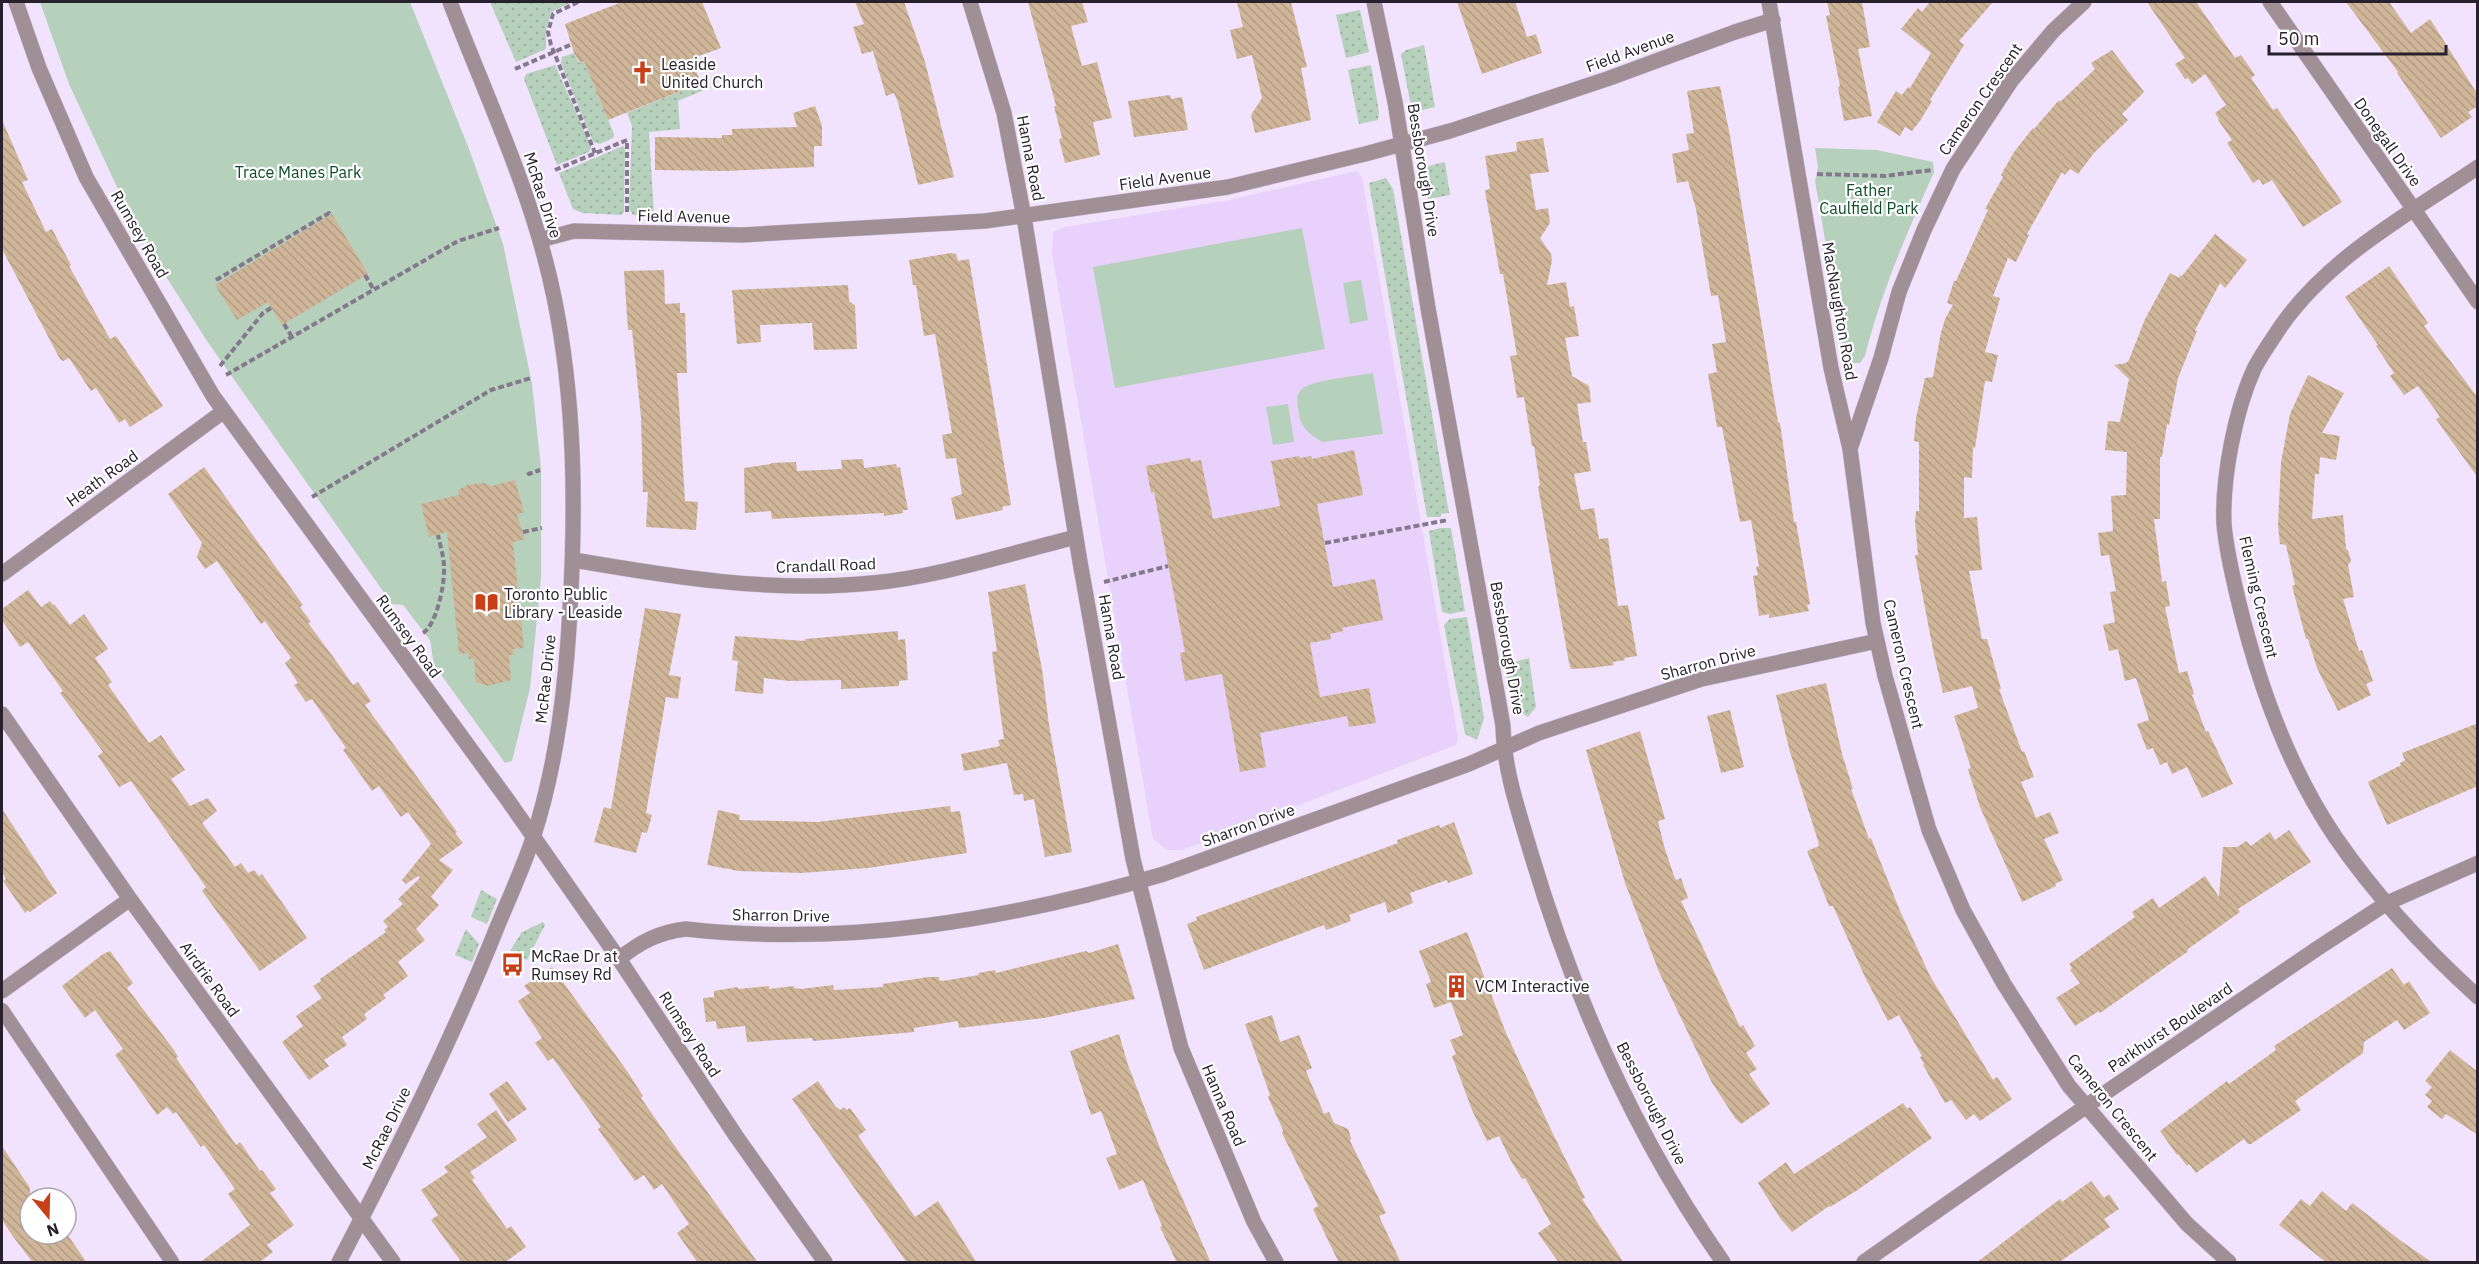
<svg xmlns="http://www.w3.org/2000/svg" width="2479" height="1264" font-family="'IBM Plex Sans',sans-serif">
  <defs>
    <pattern id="grass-dots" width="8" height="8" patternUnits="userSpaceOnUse" patternTransform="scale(1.5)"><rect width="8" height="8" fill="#b5d0bb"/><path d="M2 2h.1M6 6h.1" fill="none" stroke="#9cb2a1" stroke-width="1.8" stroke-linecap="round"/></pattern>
    <pattern id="building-back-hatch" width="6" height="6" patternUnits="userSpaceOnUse" patternTransform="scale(1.5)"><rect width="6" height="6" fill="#cfb698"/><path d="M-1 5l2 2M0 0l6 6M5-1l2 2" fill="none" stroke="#b29c83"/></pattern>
  </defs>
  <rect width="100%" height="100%" fill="#f1e2fd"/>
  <!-- built -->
  <path fill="#e8d1fa" d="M1357 171 1362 178 1458 739 1456 745 1182 850H1167L1153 839 1052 253 1053 232 1065 227 1229 200Z"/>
  <!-- grass -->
  <path fill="url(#grass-dots)" d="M490 2H572L551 12 546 30V49L516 62Z
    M1360 10 1369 52 1346 58 1336 15Z
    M1424 45 1435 107 1418 111 1410 101 1401 54 1406 50Z
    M574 53 579 63 584 61 614 134 613 138 600 144 593 142 561 63 562 57Z
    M555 65 591 146 589 152 557 165 524 79 526 74Z
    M1371 65 1379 112 1378 120 1359 124 1348 70Z
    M701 83 711 87 678 101 680 129 649 132 654 216 633 215 629 209 632 126 627 113Z
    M623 146 625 148 624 212 621 215 583 213 573 209 559 173Z
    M1445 162 1450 195 1429 199 1425 196 1423 172 1425 167Z
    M1386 178 1393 189 1449 513 1441 514V517H1427L1369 183Z
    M1441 528H1451L1465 611 1450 614 1442 612 1429 531Z
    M1467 617 1484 718 1477 740 1465 734 1444 625 1450 619Z
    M1529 658 1536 707 1528 717C1509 706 1509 685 1504 665Z
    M481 890 497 899 487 924 471 917Z
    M543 922 545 925 527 960 510 951 522 932Z
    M466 929 479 944 472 962 455 955Z"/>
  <!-- park -->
  <path fill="#b5d0bb" d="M40 2H410L469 149 503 244 532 384 541 468V578L530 688 512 761 505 763 434 665 430 640 403 605 392 604 207 341 158 264 124 202 69 84Z
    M1815 148 1877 150 1933 162 1934 172C1907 233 1881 292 1865 356L1860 363H1851L1844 351 1815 181 1818 168Z
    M1302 228 1325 349 1115 388 1093 267Z
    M1361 280 1368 320 1350 324 1343 283Z
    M1373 373 1383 434 1323 442C1311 436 1301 428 1299 414 1298 407 1295 397 1300 391 1307 380 1359 376 1373 373Z
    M1288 404 1294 442 1273 445 1266 407Z"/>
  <!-- building -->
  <path fill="url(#building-back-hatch)" d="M622 2H702L721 48 691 59 701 83 608 120 584 61 580 63 574 53 565 24Z
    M855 2H904L925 62 954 177 918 185 898 102 894 93 886 96 873 51 862 54 853 27 864 24Z
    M1028 2H1082L1088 22 1071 26 1082 66 1097 62 1112 118 1093 122 1100 155 1065 163 1059 139 1062 138 1054 106H1056Z
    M1237 2H1291L1307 67 1301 68 1311 120 1255 133 1251 115 1262 98 1252 55 1237 59 1230 30 1243 27Z
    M1457 2H1515L1527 37 1536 34 1542 53 1482 74Z
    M1827 2H1862L1870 47 1858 49 1872 116 1844 121 1838 87 1840 86 1826 16 1830 15Z
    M1930 2H1993L1959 41 1964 45 1930 100 1932 101 1920 121 1912 131 1905 127 1900 136 1877 122 1896 91 1902 95 1908 87 1910 88 1931 53 1901 29 1918 8 1922 12Z
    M2147 2H2196L2235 58 2241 55 2255 75 2251 78 2273 110 2277 108 2342 202 2303 227 2272 180 2263 185 2259 179 2253 183 2227 143 2232 140 2218 120 2219 119 2215 113 2226 105 2205 74 2192 84 2188 78 2185 79 2175 64 2185 58Z
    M2346 2H2389L2411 33 2430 19 2478 95V106L2468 112 2472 117 2441 138 2397 73 2398 72Z
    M2112 50 2144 92 2122 114 2128 120 2094 153 2078 174 2070 169 2065 175 2062 172 2027 234 2029 235 2016 262 2008 258 1993 296 2000 298 1985 352 1998 355 1992 382 1985 381 1975 448 1973 447 1972 478 1964 477V518L1977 517 1982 570 1969 571 1982 639H1987L2001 689H1999L2022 752 2024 751 2034 777 2021 782 2036 818 2050 812 2059 833 2044 839 2063 880 2055 884 2056 886 2022 902 1980 807 1968 769 1971 768 1954 716 1978 708 1972 686 1943 693 1933 650 1915 555H1918L1915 521 1916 511H1919V442L1914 441 1916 418 1925 378 1933 377 1940 337 1945 319 1953 305 1947 303 1954 281H1956L1988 210 1985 209 2003 177 2001 175 2014 152 2033 128 2034 129 2059 100 2060 102 2095 69 2091 63Z
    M1720 86 1730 136 1778 422 1780 423 1794 522H1796L1810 604 1807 605 1809 611 1769 618V614L1759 616 1753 576 1758 575 1756 567 1759 566 1751 520 1740 522 1722 427H1717L1708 374 1717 372 1712 344 1726 342 1718 295 1711 296 1696 209 1688 181 1677 183 1672 154 1689 150 1686 134 1694 133 1687 91Z
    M1170 95 1171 99 1182 97 1188 130 1134 137 1128 101Z
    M815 106 822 126V146H814V167L725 171 655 170V137L722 138V135H732V129L797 127 793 113Z
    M2 120 28 180 22 182 46 232 52 229 71 265 69 266 110 339 116 336 163 406 130 427 125 419 119 423 96 388 91 391 69 358 63 361 60 359 2 249Z
    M1543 138 1549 172 1530 174 1536 210 1548 208 1550 223 1540 238 1551 254 1552 260 1547 285 1566 282 1570 307 1574 306 1579 336 1565 338 1572 376 1589 386 1591 402 1577 404 1583 442H1586L1591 471 1574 474 1581 510 1594 508 1599 539 1608 538 1618 606 1628 605 1637 656 1624 658 1625 660 1613 662 1614 665 1591 668 1571 669 1569 663 1538 487 1540 485 1534 446H1532L1524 397 1517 398 1510 356 1517 355 1503 274H1500L1485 191 1490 188 1485 156 1517 151 1516 142Z
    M332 214 368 274 282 325 268 302 237 320 215 285Z
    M2215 234 2247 260 2225 288 2220 283 2195 330 2197 331 2178 378 2169 425 2167 424 2162 457H2160V519H2154L2162 582 2166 581 2170 606 2165 607 2179 673 2187 671 2194 694 2192 695 2206 732 2208 731 2233 784 2202 798 2187 767 2172 774 2167 762 2160 765 2153 748 2147 750 2137 724 2149 720 2136 678 2125 681 2118 649 2109 651 2103 625 2115 622 2110 592 2116 591 2109 555 2101 556 2098 533 2113 531 2111 496 2126 495 2127 452 2105 450 2108 421 2120 422 2129 379 2114 365 2126 363 2129 360 2145 319 2170 273 2179 278 2180 275 2182 276Z
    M951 253 956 254 958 261 969 259 1011 505 1002 507 1003 510 956 520 951 498 962 494 956 458 946 459 942 435 952 433 935 334 924 336 916 285H913L909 260Z
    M2389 266 2428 323 2424 326 2478 398V478L2436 419 2440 417 2418 386 2404 395 2390 376 2394 373 2376 346 2378 345 2345 297Z
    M664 270 665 304 680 303V313H685L687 373H677L685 501 698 502 696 530 646 527 648 492H643L641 417 632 330H628L624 271Z
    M848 285 849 301 855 306 857 349 814 350 812 323 760 325 761 342 737 344 732 290Z
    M2308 375 2344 393 2322 433 2340 436 2336 460 2320 457 2319 474H2315L2312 519 2343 515 2346 549 2348 550 2351 561 2348 565 2354 597 2343 599 2359 651 2362 650 2373 681 2366 684 2371 695 2338 711 2317 668 2308 639H2306L2292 586 2295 585 2286 545 2280 544 2278 525 2281 462 2290 414Z
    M1354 450 1363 495 1317 504 1333 587 1375 579 1383 620 1342 628 1343 631 1330 634 1331 639 1310 643 1320 697 1369 688 1376 723 1349 727 1347 716 1260 733 1266 767 1240 772 1222 674 1185 681 1180 653 1185 652 1154 492 1151 493 1146 466 1190 458 1191 462 1201 460 1213 519 1280 506 1271 461 1299 456 1300 458 1311 456 1312 459Z
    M863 459 864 468 896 464 897 468 900 467 908 510H903V513L884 516V513L772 519 771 511 745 513 744 468 771 464V463L796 462 797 471 842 469 841 460Z
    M204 467 303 605 300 607 311 622 308 623 334 658 353 685 358 682 371 701 365 705 457 832 455 833 463 843 439 860 453 870 431 897 439 905 416 929 425 940 398 962 408 976 383 995 386 998 364 1014 367 1019 342 1037 347 1045 324 1060 329 1066 309 1080 282 1042 303 1026 296 1016 322 998 313 986 321 981 320 979 386 932 384 930 388 927 383 921 403 904 398 899 420 878 418 876 406 884 402 880 431 844 408 812 401 817 379 786 372 791 343 750 346 748 312 699 306 702 294 685 298 683 285 663 291 658 265 621 261 624 217 561 205 569 197 557 202 543 168 494Z
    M515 480 524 512 517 515 525 539 513 542 524 648 513 649 514 655H509L511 680 488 686 476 682 474 659H469L468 653 459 654 447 532 429 537 421 504 459 495 458 490 468 485 483 483 492 486Z
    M1025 584 1042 669 1049 725 1072 852 1045 857 1034 799 1024 801 1023 794 1014 795 1007 763 964 771 961 754 1000 746 998 740 1004 739 992 652 997 651 988 592Z
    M28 590 41 607 50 601 53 605 54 604 70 625 84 614 108 649 95 658 112 682 108 685 149 743 161 735 185 770 171 779 190 806 208 798 217 811 202 823 235 867 241 863 248 873 254 870 259 876 262 874 307 938 260 971 202 891 206 887 131 781 119 787 98 756 103 752 60 693 63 691 28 642 20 647 2 620V609Z
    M645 608 681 614 669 675 681 677 678 699 666 697 646 813 652 815 647 833 642 832 636 853 594 842 604 807 611 809Z
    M898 631V640L905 639 908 680 899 681V686L841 689V680L789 681 764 678 763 694 735 691 738 661 732 660 735 636 805 641V639Z
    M1826 683 1842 754 1853 789H1851L1869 839 1871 838 1900 911 1930 976 1993 1080 1997 1077 2012 1099 1980 1121 1974 1114 1966 1120 1951 1100 1945 1103 1923 1065 1924 1064 1920 1057 1922 1056 1899 1015 1888 1021 1865 977 1833 906H1829L1807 851 1819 846 1818 841 1790 752 1776 695Z
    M1730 710 1744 767 1721 773 1707 716Z
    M2478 723V786L2387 825 2368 782 2401 765 2400 763 2405 760 2402 753Z
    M1640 731 1665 819 1658 821 1664 846 1674 876 1676 880 1681 878 1688 898 1681 901 1740 1027 1743 1025 1755 1046 1746 1053 1757 1069 1749 1074 1770 1104 1741 1124 1735 1118 1711 1081 1659 972 1625 883 1586 750Z
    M950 806 951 812 960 811 967 853 868 868 801 873 739 871 707 865 718 810 740 815 739 820 817 822Z
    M2 809 57 893 30 912 28 910 25 913 3 881 6 879 2 872Z
    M1454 822 1473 874 1448 883 1447 880 1410 893 1413 903 1388 913 1385 902 1349 915 1351 921 1326 930 1324 925 1204 970 1187 924 1197 920 1196 917 1398 843 1397 840 1439 825 1440 828Z
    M2289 830 2311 862 2238 909 2240 912 2188 949 2187 952 2100 1013 2099 1011 2075 1026 2056 998 2080 983 2070 970 2072 968 2069 964 2135 917 2132 912 2153 898 2159 908 2205 876 2219 897 2223 847H2237L2246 841 2251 846 2270 832 2275 840Z
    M1467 932 1506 1033 1552 1132 1585 1198 1582 1199 1624 1263H1559L1538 1233 1551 1224 1525 1178 1522 1179 1510 1159 1499 1136 1487 1141 1472 1110 1452 1056 1456 1054 1450 1040 1463 1035 1451 1002 1434 1008 1426 984 1431 982 1419 951Z
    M1118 944 1135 999 1044 1018 959 1028 958 1021 914 1028V1032L813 1041 812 1038 747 1042 745 1026 717 1029 716 1021 706 1022 703 998 714 997V991L738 987V989L769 986V989L794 986V988L801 989 833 985 834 990 883 987V984L928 977H939V980L942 981 979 975 978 973 995 970 996 973 1086 951 1089 953Z
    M110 951 133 983 127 988 174 1050 178 1057 176 1058 236 1145 240 1142 260 1171 262 1170 276 1189 270 1193 294 1225 267 1245 273 1252 258 1263H199L250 1225 228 1194 235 1189 204 1145 201 1147 176 1112 173 1114 167 1107 157 1115 115 1055 123 1049 95 1010 85 1018 62 986 103 954Z
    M552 967 627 1071 643 1096 641 1098 664 1131 758 1263H698L677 1233 689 1224 662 1184 654 1190 644 1175 635 1181 598 1129 601 1127 553 1058 548 1061 535 1043 542 1038 518 1001 530 993 524 986Z
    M2392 968 2404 985 2409 981 2430 1013 2404 1030 2397 1020 2364 1042 2363 1053 2295 1101 2301 1110 2251 1144H2248L2244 1139 2196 1173 2189 1164 2187 1166 2178 1154 2177 1155 2160 1131 2227 1081 2229 1084 2276 1050 2274 1046Z
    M1272 1015 1280 1042 1299 1035 1312 1068 1306 1071 1324 1114 1329 1112 1334 1123 1348 1129 1351 1138 1350 1141 1386 1213 1379 1216 1401 1263H1339L1313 1209 1318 1206 1282 1133 1283 1130 1268 1097 1270 1095 1245 1024Z
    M1119 1034 1128 1065 1160 1148 1211 1263H1177L1160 1227 1162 1226 1143 1180 1119 1190 1106 1158 1117 1154 1101 1111 1091 1115 1070 1051Z
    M2450 1050 2478 1072V1135L2446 1114 2442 1119 2427 1107 2432 1101 2425 1095 2432 1087 2425 1081Z
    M507 1081 527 1109 508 1122 489 1094Z
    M818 1081 835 1106 840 1110 844 1107 847 1110 850 1108 866 1130 858 1136 915 1217 938 1201 977 1263H907L792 1099Z
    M1903 1103 1907 1109 1910 1107 1932 1138 1856 1191 1830 1207 1829 1206 1792 1232 1780 1218 1758 1183 1786 1162 1794 1174Z
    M496 1110 517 1140 470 1172 475 1178 472 1180 507 1229 511 1226 526 1247 504 1263H462L431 1220 438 1215 421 1190 448 1172 444 1167 487 1137 477 1124Z
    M2 1146 30 1188V1234H67L87 1263H33L12 1235 2 1220Z
    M2091 1181 2104 1198 2109 1194 2119 1209 2104 1219 2110 1227 2058 1263H1976L2060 1199 2062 1202Z
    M2322 1191 2346 1211 2352 1203 2355 1205 2401 1241 2433 1263H2327L2279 1225 2301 1199 2310 1206Z"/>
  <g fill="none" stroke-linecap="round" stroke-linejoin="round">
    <defs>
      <path id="service" d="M2 1010 172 1262"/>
      <path id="minor" d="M16 2 39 68 86 177 213 396 507 799 619 959 736 1136 825 1262
        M970 2 1004 113 1024 217 1080 562 1133 859 1181 1048 1254 1222 1276 1262
        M1374 2 1395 102 1428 308 1503 726C1504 770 1518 809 1530 850 1573 995 1636 1138 1723 1262
        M1769 2 1831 368 1850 449
        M2084 2 2053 31 2011 81 1953 169 1924 230 1899 292 1881 358 1850 449 1873 623 1885 676 1929 830 1963 910 2004 984 2069 1086 2187 1224 2229 1262
        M2270 2 2478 302
        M2478 167C2409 214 2330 256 2281 326 2272 340 2261 355 2254 369 2235 411 2222 478 2224 524 2226 549 2232 574 2238 599 2258 683 2287 766 2336 838 2376 896 2425 949 2478 997
        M540 240 574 231 742 235 985 221 1228 187 1365 154 1450 131 1607 79 1735 32 1773 20
        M574 560C672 577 772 593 872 583 939 577 1011 553 1076 537
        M2 574 224 411
        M2 714 130 899 393 1262
        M619 959C640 942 659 932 686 929 848 947 1008 920 1164 874L1469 764 1539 733 1702 679 1877 641
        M2 991 130 899
        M1864 1262 2105 1093 2318 948 2387 903 2478 863"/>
      <path id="tertiary" d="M339 1262C396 1152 452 1040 498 925 510 896 523 868 533 838 557 764 566 686 570 609 576 505 575 399 554 297 533 194 487 99 450 2"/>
    </defs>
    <!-- service casing -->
    <use href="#service" stroke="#cdbfd8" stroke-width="15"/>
    <!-- minor casing -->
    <use href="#minor" stroke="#cdbfd8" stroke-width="16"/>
    <!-- tertiary casing -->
    <use href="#tertiary" stroke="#cdbfd8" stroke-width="16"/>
    <!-- path -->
    <path stroke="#84798c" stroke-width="4" stroke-dasharray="6 3" stroke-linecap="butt" d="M578 2 553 14 548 32 551 45 595 153
      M515 69 570 45
      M555 170 627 140V214
      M1817 174 1885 176 1932 170
      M365 275 374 290
      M216 280 329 213 330 216
      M284 324 292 337
      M220 366 263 313 271 308
      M226 375 458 241 499 228
      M528 472 529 474 540 470
      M312 497 491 390 531 378
      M523 532 542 528
      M1325 543 1448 520
      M1104 582 1168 566
      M423 633C437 624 445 583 444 567 444 557 440 545 438 535"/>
    <!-- service -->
    <use href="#service" stroke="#a08f95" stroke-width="14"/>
    <!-- minor -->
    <use href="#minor" stroke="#a08f95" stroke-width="15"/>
    <!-- tertiary -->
    <use href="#tertiary" stroke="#a08f95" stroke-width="15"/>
  </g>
  <!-- icons -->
  <defs>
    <symbol id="church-bare" viewBox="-9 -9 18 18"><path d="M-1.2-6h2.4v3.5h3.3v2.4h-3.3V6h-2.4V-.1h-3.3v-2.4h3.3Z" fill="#c83f18" stroke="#fff" stroke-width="2.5" paint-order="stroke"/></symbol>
    <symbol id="library-bare" viewBox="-9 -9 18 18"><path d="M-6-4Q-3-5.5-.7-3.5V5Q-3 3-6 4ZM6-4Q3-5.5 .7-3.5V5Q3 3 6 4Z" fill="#c83f18" stroke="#fff" stroke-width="2.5" paint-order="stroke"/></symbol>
    <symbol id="bus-bare" viewBox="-9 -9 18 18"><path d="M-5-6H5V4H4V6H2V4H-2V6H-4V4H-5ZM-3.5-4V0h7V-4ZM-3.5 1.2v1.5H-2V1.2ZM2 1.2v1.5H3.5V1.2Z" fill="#c83f18" stroke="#fff" stroke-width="2.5" paint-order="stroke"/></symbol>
    <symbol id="building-bare" viewBox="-9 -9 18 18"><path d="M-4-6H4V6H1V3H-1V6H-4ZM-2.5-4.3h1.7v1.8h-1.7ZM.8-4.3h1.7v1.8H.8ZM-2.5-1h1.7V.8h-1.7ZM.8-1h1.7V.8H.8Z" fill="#c83f18" stroke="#fff" stroke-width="2.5" paint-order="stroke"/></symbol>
  </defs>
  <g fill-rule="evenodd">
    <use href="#church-bare" x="626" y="56" width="33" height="33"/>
    <use href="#library-bare" x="470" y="586" width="33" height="33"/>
    <use href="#bus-bare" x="496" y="948" width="33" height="33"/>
    <use href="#building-bare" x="1440" y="970" width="33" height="33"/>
  </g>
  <g text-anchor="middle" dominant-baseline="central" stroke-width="4.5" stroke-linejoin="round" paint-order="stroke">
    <!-- street labels -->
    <g font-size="16" fill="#28212d" stroke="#fff">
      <text transform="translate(1630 51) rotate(-20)">Field Avenue</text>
      <text transform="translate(1980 99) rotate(-55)">Cameron Crescent</text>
      <text transform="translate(2388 142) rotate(55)">Donegall Drive</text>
      <text transform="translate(1031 158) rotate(79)">Hanna Road</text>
      <text transform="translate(1424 170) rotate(81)">Bessborough Drive</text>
      <text transform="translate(1165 178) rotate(-8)">Field Avenue</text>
      <text transform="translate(543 195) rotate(72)">McRae Drive</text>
      <text transform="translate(684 216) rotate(1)">Field Avenue</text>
      <text transform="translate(140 234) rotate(60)">Rumsey Road</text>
      <text transform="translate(1840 311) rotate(80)">MacNaughton Road</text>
      <text transform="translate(102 478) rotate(-36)">Heath Road</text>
      <text transform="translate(826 565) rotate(-2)">Crandall Road</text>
      <text transform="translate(2259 597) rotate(77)">Fleming Crescent</text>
      <text transform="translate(409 636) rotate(54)">Rumsey Road</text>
      <text transform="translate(1112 637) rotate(80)">Hanna Road</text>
      <text transform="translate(1508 648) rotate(80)">Bessborough Drive</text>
      <text transform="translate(1708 662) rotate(-15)">Sharron Drive</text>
      <text transform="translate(1904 664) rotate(77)">Cameron Crescent</text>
      <text transform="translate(545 679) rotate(-84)">McRae Drive</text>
      <text transform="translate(1248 825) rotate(-20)">Sharron Drive</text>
      <text transform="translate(781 915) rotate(1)">Sharron Drive</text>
      <text transform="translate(210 979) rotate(54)">Airdrie Road</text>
      <text transform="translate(2170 1027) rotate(-34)">Parkhurst Boulevard</text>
      <text transform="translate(690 1034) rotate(57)">Rumsey Road</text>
      <text transform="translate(1652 1103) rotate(63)">Bessborough Drive</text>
      <text transform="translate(1224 1105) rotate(67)">Hanna Road</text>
      <text transform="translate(2113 1107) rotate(51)">Cameron Crescent</text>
      <text transform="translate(386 1128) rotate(-64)">McRae Drive</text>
    </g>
    <!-- poi labels -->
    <g font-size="16" fill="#28212d" stroke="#fff" text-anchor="start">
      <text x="661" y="64">Leaside<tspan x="661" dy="18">United Church</tspan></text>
      <text x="504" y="594">Toronto Public<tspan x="504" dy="18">Library - Leaside</tspan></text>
      <text x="531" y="956">McRae Dr at<tspan x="531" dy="18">Rumsey Rd</tspan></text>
      <text x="1475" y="986">VCM Interactive</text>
    </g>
    <!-- park labels -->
    <g font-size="16" fill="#0e4d29" stroke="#fff">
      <text x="298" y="172">Trace Manes Park</text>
      <text x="1869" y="190">Father<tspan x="1869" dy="18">Caulfield Park</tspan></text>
    </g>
  </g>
  <!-- border -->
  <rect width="2479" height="1264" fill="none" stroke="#28212d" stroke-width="6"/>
  <!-- north arrow -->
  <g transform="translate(48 1216) rotate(161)"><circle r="28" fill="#ffffff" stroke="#a9a6ab" stroke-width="1.5"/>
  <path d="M0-4.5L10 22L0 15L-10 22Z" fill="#c83f18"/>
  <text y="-9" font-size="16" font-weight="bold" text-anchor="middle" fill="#28212d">N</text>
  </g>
  <!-- scale -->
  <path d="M2269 45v9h177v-9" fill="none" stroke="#28212d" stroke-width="3"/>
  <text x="2278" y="45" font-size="18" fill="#28212d" stroke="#ffffff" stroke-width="4.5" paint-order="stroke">50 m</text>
</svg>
